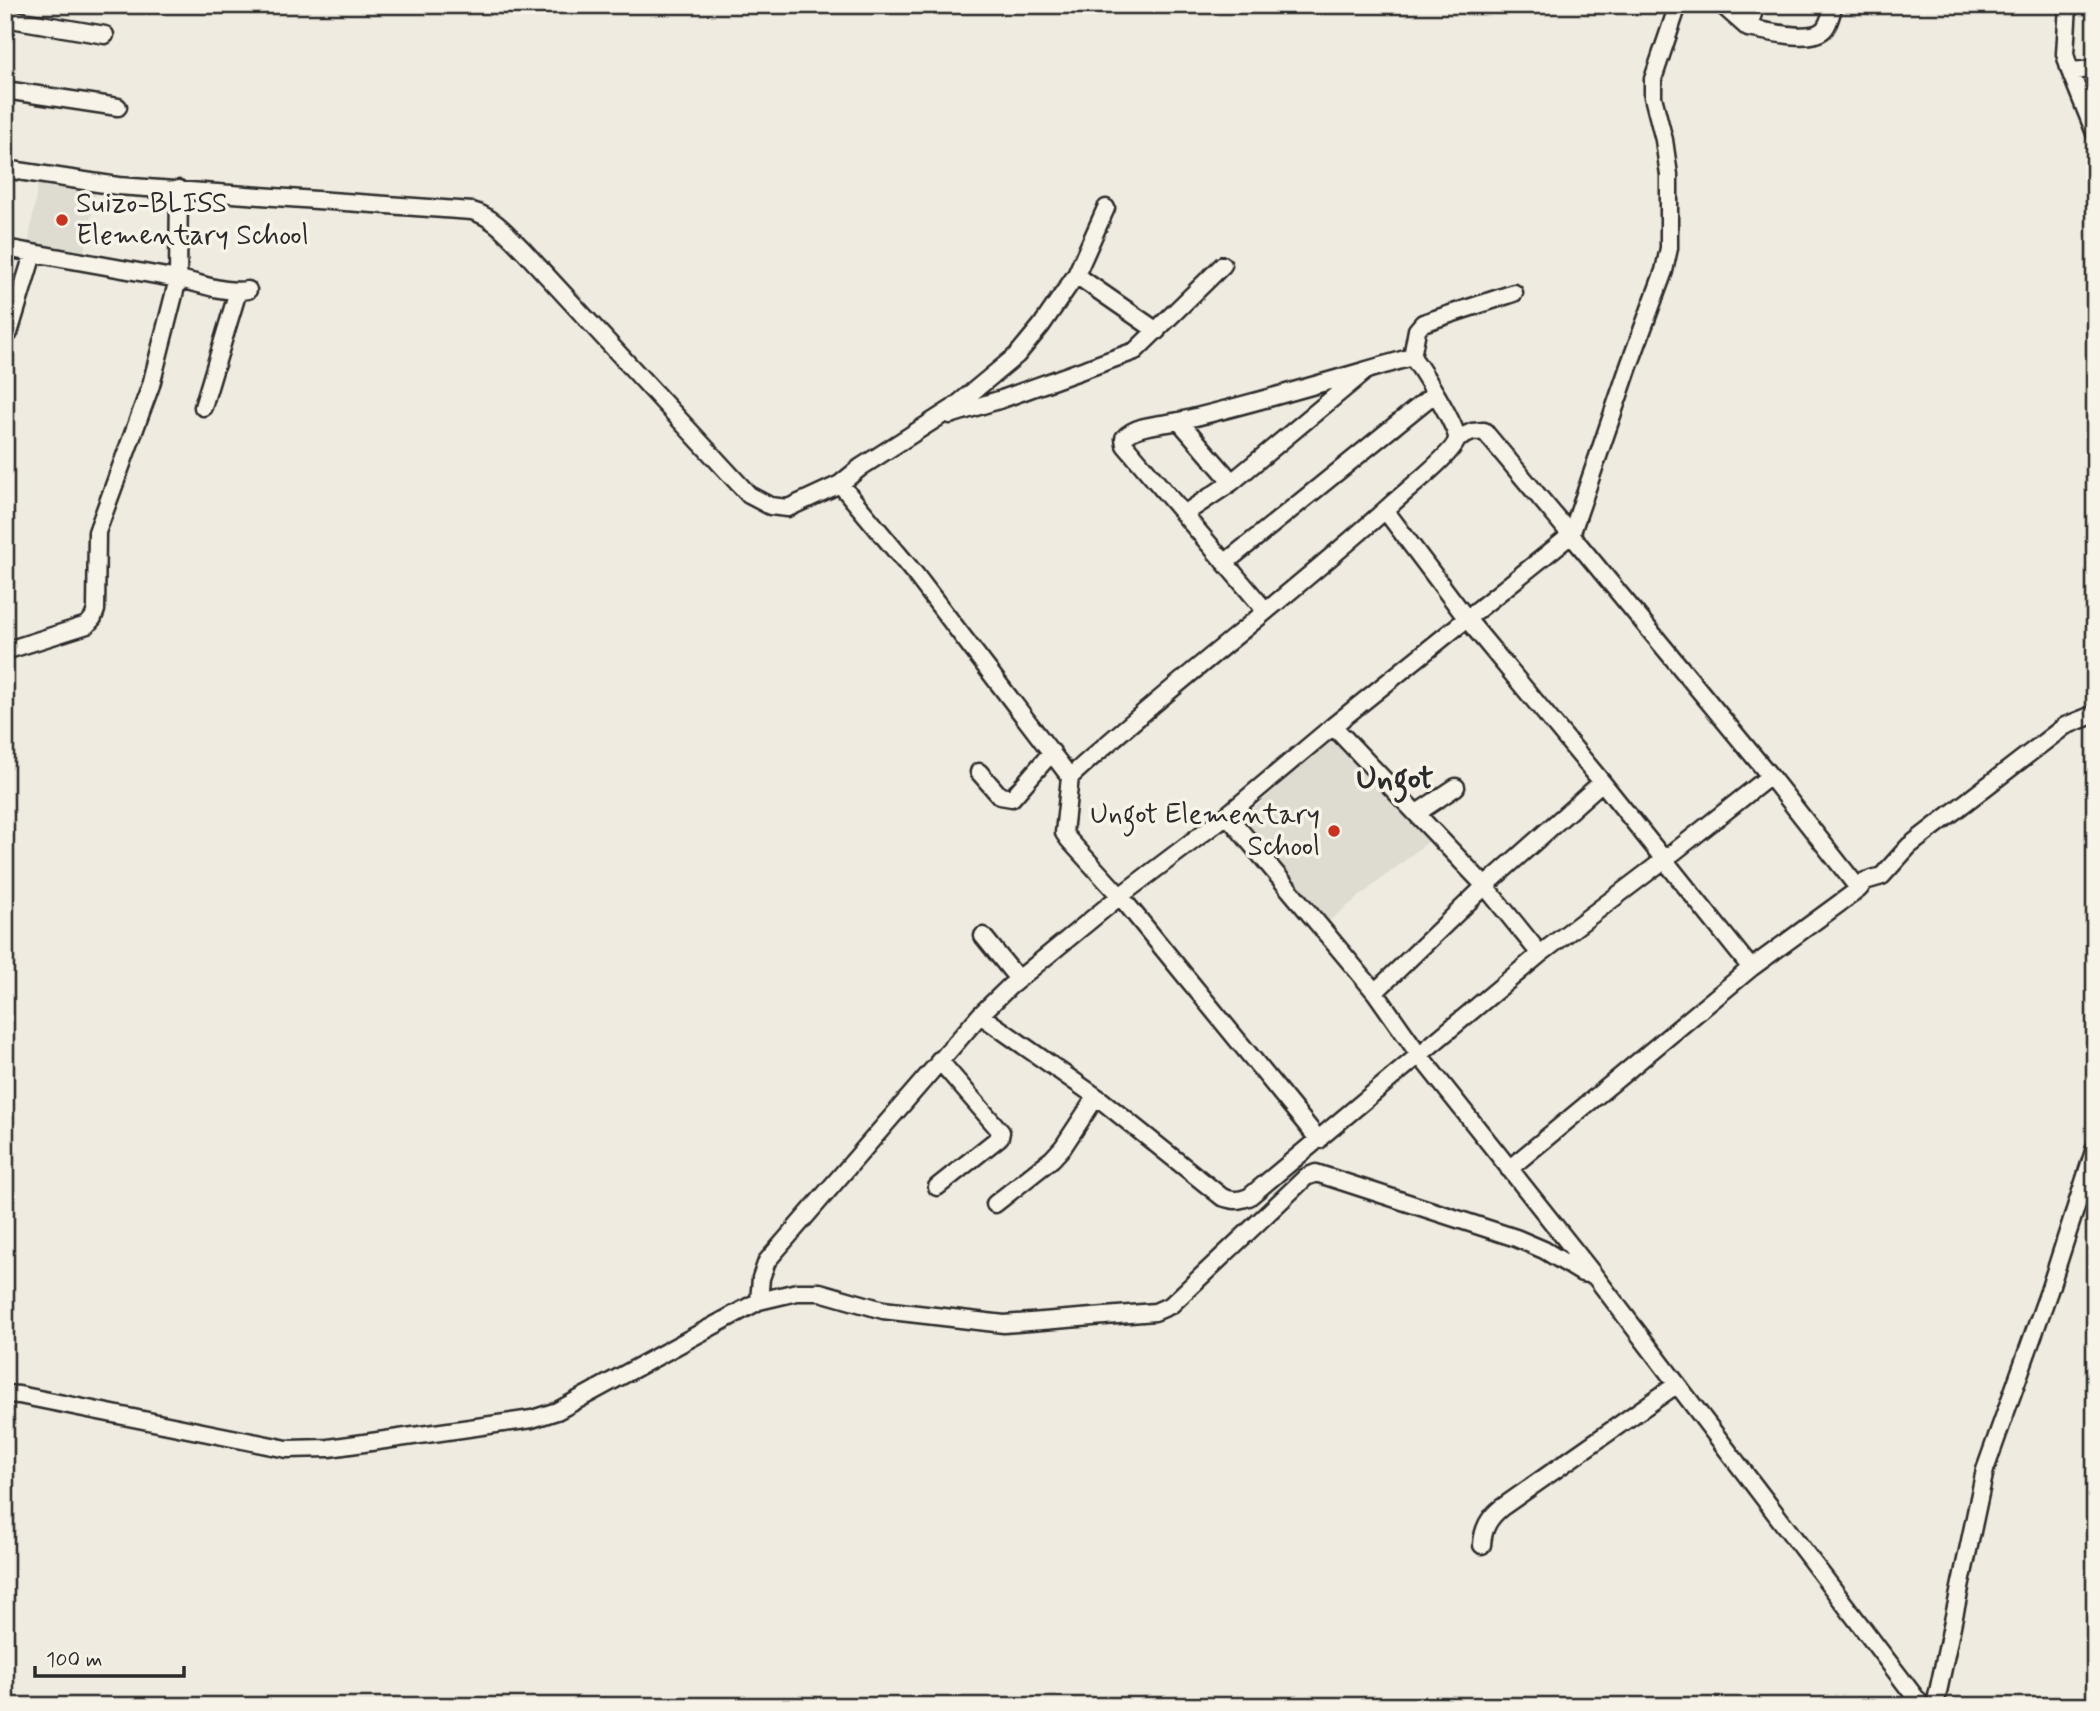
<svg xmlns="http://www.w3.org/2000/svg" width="2100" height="1711" font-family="Mynerve,sans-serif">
  <rect width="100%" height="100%" fill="#efebe0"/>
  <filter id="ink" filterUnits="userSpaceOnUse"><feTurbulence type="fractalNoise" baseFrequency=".0143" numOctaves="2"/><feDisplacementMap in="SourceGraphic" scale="14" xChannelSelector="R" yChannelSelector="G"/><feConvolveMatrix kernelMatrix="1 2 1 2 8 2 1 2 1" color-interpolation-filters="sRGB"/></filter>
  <g filter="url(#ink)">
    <!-- built -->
    <path fill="#dedbd1" d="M38 182 96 192 83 258 28 247Z
      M1337 731 1429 841 1325 924 1240 822Z"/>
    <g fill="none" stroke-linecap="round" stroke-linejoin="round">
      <defs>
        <path id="minor" d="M1722 5 1748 28
          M2068 5 2065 54 2070 71 2095 133
          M5 18 105 35
          M1748 28C1766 31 1807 42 1822 31 1829 26 1831 13 1834 5
          M1748 28 1756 5
          M2070 71 2095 69
          M5 90 118 107
          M5 169 118 186 472 211C494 217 508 235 524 251L749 495 770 506 788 508 840 484 861 467 953 408 1017 355 1041 326 1076 275 1106 208
          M5 248 178 279 179 189
          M1076 275 1157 331
          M9 333 33 254
          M1412 357 1417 330 1423 323 1514 293
          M203 407 238 291
          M950 415 1002 399 1135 351 1223 265
          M1179 421 1232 482
          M1457 439 1472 432 1484 431 1571 535
          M840 484 915 574 1070 777 1064 833 1069 840 1120 896 1227 815 1375 992 1420 1056 1594 1275 1922 1706
          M1385 510 1467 619 1602 782 1751 968
          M1184 514 1232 482 1363 373
          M1571 535 1629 366 1664 271 1669 248V175L1664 140 1653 97V79L1678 5
          M1226 562 1434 394
          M1265 610 1125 445 1124 438C1136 424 1163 425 1179 421 1257 403 1335 379 1412 357
          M5 651 87 625 93 618 96 610 97 532 151 385 178 279C201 283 224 294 248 290
          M1333 726 1485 886 1540 954
          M979 772 1000 796 1012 798 1052 752
          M1070 777C1175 681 1289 597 1394 502 1406 491 1455 452 1457 439 1459 429 1420 367 1412 357
          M1417 813 1456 787
          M1227 815 1333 726 1571 535 1770 776 1859 889 1751 968 1509 1169
          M1859 889 1865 881 1882 876 1909 846 2065 726 2095 714
          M983 936 1018 979
          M1375 992 1485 886 1602 782
          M980 1015 1101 1100 1222 1197C1233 1201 1238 1201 1249 1197L1540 954 1664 860 1770 776
          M937 1187 1000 1137 1001 1132 939 1060
          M995 1204 1052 1159 1063 1147 1096 1097
          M759 1301 761 1278 767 1261 980 1015 1009 987 1120 896 1319 1140
          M5 1394 19 1395 287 1449 329 1448 532 1419 557 1411 759 1301 797 1292H820L883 1310 1004 1324 1155 1312 1171 1305 1306 1177 1316 1173 1516 1238 1544 1250 1582 1273 1593 1275
          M1482 1545C1483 1528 1489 1518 1501 1508L1676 1385
          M1935 1706 1985 1470 2049 1291 2095 1148"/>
      </defs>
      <!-- minor casing -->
      <use href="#minor" stroke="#2b2b2b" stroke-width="21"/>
      <!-- minor -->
      <use href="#minor" stroke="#f7f3e8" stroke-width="16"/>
    </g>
  </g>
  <!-- markers -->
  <g fill="#c8321e" stroke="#f7f3e8" stroke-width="2.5">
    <circle cx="62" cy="220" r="7"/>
    <circle cx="1334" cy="831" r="7"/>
  </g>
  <g text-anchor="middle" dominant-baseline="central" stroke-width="7" stroke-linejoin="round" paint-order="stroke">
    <!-- poi labels -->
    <g font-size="28" fill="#2b2b2b" stroke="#f7f3e8" text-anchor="start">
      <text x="76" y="204">Suizo-BLISS<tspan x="76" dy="32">Elementary School</tspan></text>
      <text x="1320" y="815" text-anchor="end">Ungot Elementary<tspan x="1320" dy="32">School</tspan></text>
    </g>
    <!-- quarter labels -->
    <g font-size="32" font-weight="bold" fill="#2b2b2b" stroke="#f7f3e8">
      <text x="1395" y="779">Ungot</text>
    </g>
  </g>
  <!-- margin -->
  <rect width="2100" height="1711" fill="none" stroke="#f7f3e8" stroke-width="28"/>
  <rect x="14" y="14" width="2072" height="1683" fill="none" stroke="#2b2b2b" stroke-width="2.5" filter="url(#ink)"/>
  <!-- scale -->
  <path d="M35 1666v10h149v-10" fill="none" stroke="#2b2b2b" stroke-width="3.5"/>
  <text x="46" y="1666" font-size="21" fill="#2b2b2b" stroke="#f7f3e8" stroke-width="5" paint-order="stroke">100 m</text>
</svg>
